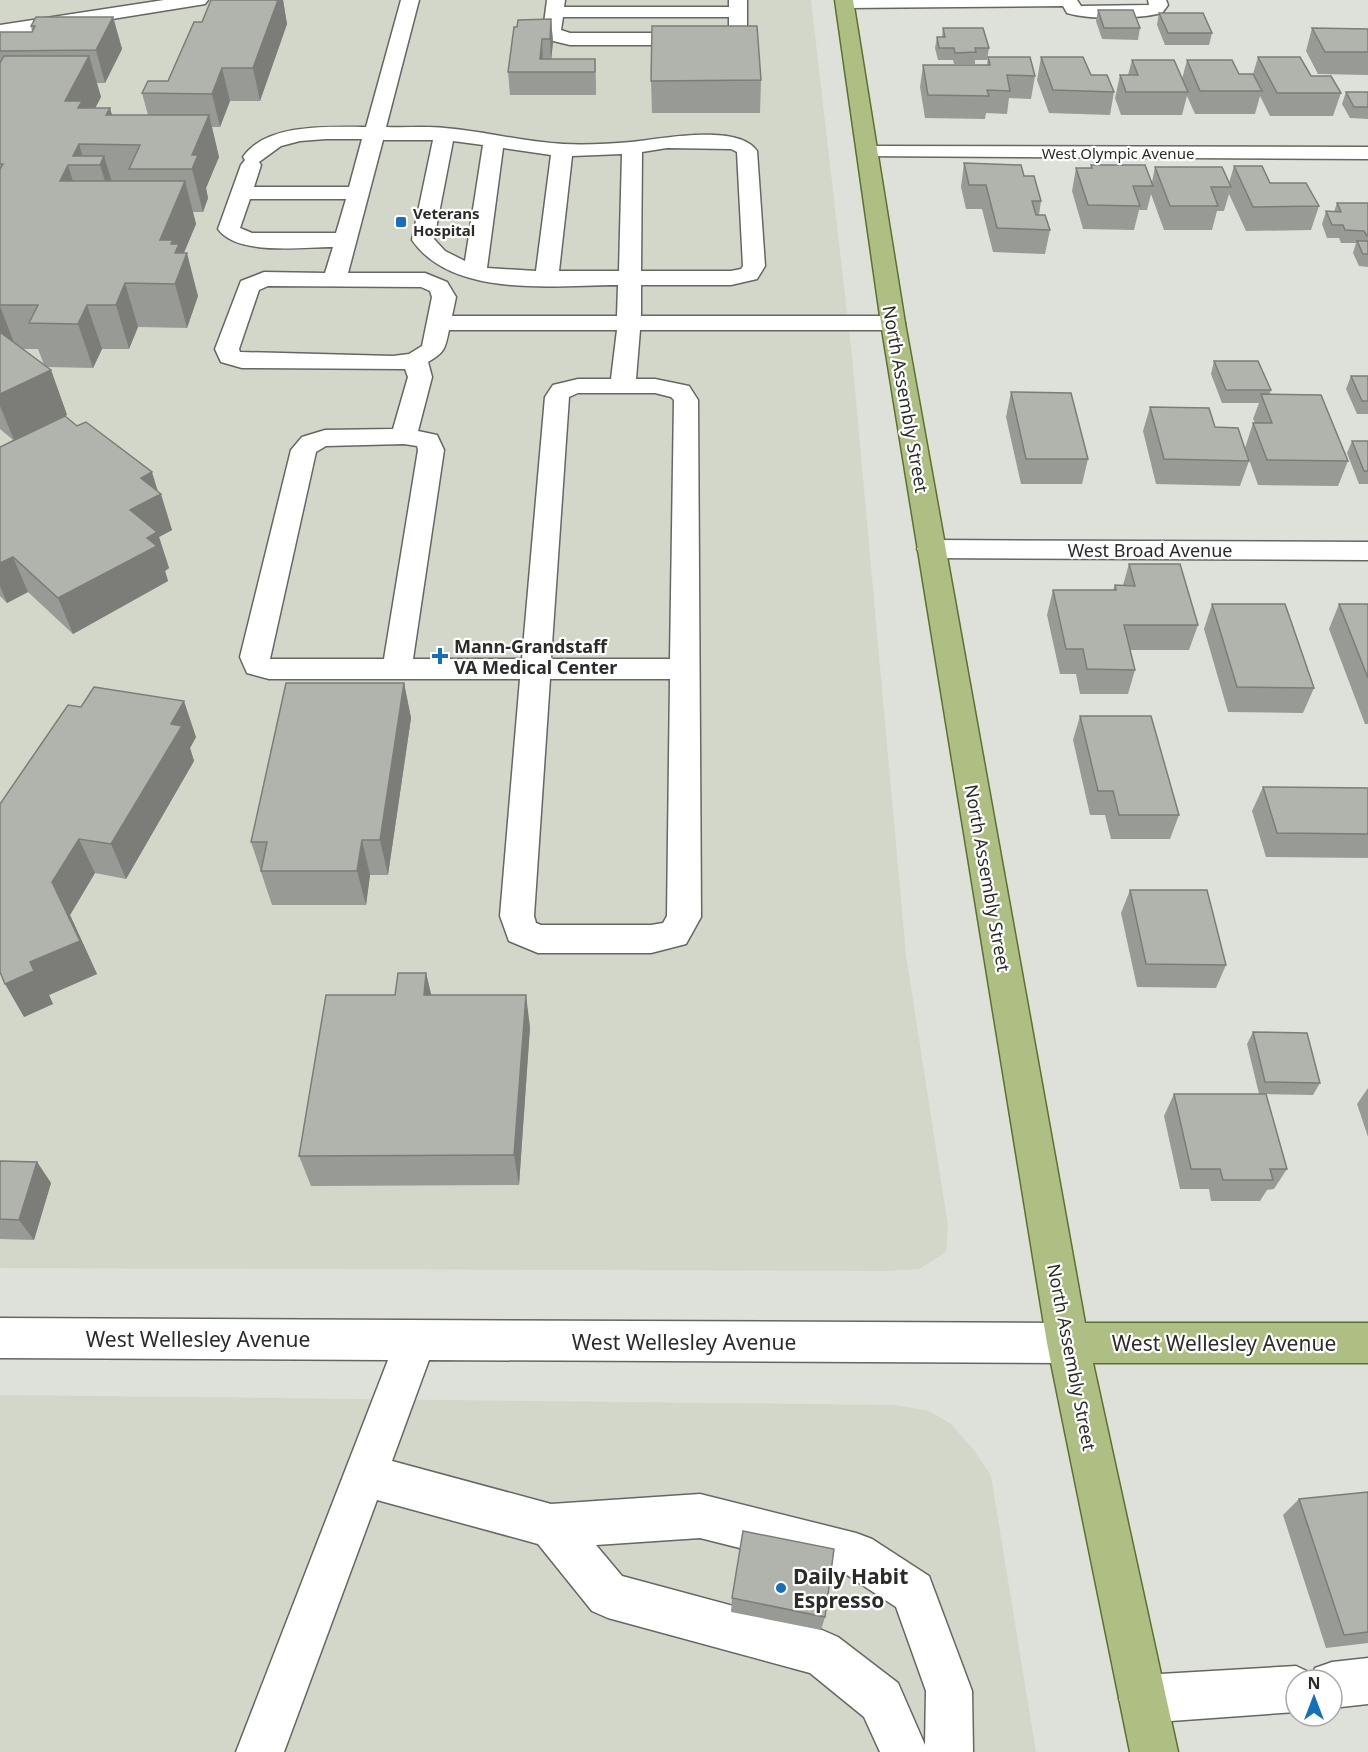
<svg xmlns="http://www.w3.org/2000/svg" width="1368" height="1752" font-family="'Noto Sans',sans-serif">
  <rect width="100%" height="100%" fill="#dee0da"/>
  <!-- built -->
  <path fill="#d3d7ca" d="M0 0H811L852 356 906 955 948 1226 946 1252 919 1269 886 1271 0 1268Z
    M0 1395 896 1405 929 1411 951 1424 974 1450 991 1476 1036 1752H0Z"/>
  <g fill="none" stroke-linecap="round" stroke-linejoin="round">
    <defs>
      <path id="minor" d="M164 0H208L205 4 199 5 0 37V25Z
        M401 0H419L386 127C405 128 426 126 445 128 484 131 523 142 563 144 585 145 609 144 631 142 661 139 738 123 757 151L765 266 757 279 731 285H641V316H893L901 318 905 323 901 328 893 330H640L636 379H655L689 386 698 400 701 917 686 944 651 953H538L509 941 500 916 520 679H269L247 673 240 657 291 450 302 437 325 430 393 429 408 377 405 369 242 368 221 362 215 349 241 281 264 272 325 273 333 247C302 247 237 256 218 229L241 165 245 160 243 157C266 123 329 127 366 127ZM326 139H362L349 187H254L261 165 259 162 281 146 300 141ZM383 140H433L412 240C453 299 555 285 618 285L617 316H452L456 297 447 282 425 273H348ZM453 141 483 145 465 261 445 251 434 239ZM503 148 551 155 536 271 487 268ZM667 148 731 149 737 152 743 266 741 269 731 271H641L642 152ZM622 154 619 271H559L572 156ZM250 199H346L336 233H252L240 228ZM268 286 421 287 430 291 432 297 422 346 409 354 393 356 240 352 239 349 259 290ZM449 330H617L611 379H578L553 385 545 397 522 659H413L444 450 437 435 418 431 432 377 428 362C445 352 445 349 449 330ZM578 393H655L671 397 674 400 670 659H551L569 397ZM404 444 417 446 418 450 384 659H270L316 452 326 446ZM550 679H670L667 916 663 923 651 925H541L536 923 534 916Z
        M547 0H565L564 7H729V0H747V32L741 40 723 45H570L549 40 543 31ZM563 17H729V31L722 33H570L561 30Z
        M838 0H1077L1081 6 1149 5 1148 0H1166L1168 5 1162 13C1138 19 1091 20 1067 13L1063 6 845 8 839 7 836 3Z
        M867 146 1368 147V159L860 156 857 152 860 148Z
        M931 540 1368 542V560L931 558 921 555 917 549 921 543Z
        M0 1318 1068 1323 1082 1329 1089 1343 1082 1357 1068 1363 429 1360 392 1461 551 1504 700 1494 856 1533 872 1539 929 1576 972 1691 973 1752H880L864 1717 810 1673 608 1618 592 1611 538 1544 377 1500 284 1752H236L388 1360 0 1358ZM700 1538 847 1575 896 1607 926 1691 925 1745 898 1683 838 1637 822 1630 622 1576 596 1545Z
        M1368 1658V1704L1332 1708V1680H1296V1712L1143 1723 1126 1716 1119 1699 1126 1682 1143 1675 1296 1666 1313 1674 1315 1668 1332 1662Z"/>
      <path id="major" d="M835 0H853L905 323 1085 1323H1368V1363H1093L1178 1752H1130L1047 1343 881 323Z"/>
    </defs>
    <!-- minor casing -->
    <use href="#minor" stroke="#656762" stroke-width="3"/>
    <!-- major casing -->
    <use href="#major" stroke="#5e702e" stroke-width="3"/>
    <!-- minor -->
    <use href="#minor" fill="#fff" fill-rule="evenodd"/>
    <!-- major -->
    <use href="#major" fill="#afbf83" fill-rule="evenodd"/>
  </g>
  <!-- wall -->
  <path fill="#989a95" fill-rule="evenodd" d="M211 0H283L287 24 260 101H230L220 127H212L219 157 206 188 208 198 203 212H193L196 224 184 253 198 296 187 328 138 327 129 349H102L93 368 47 367 51 370 67 415 48 424 158 492 172 530 159 537 169 568 165 571 168 581 73 634 28 592 7 603 0 596V447L13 440 0 429V32H32L31 26 113 17 122 49 105 83H97L101 97 95 108H110L112 115H148L142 93 168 81 202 22ZM22 349H38L44 365Z
    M1098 10 1140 28 1138 40 1102 39 1096 21Z
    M1159 13 1212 33 1209 45H1165L1157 25Z
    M551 19 553 42 551 59H595L596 82V95H510L508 72 517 27Z
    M943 28 989 48 987 60H975V64H954L953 60H938L935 48 937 37H942Z
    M1312 28 1368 29V75L1318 74 1306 51Z
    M988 57 1035 76 1031 99 1009 98 1007 114 986 113 985 119 925 118 920 87 923 65H987Z
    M1041 57 1091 75 1114 92 1110 115 1049 113 1037 80Z
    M1258 57 1311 76 1341 93 1333 116H1270L1260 96 1255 114H1195L1187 96 1182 115H1121L1115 98 1120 75H1128L1132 60 1182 79 1187 60 1239 74H1253Z
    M761 80 760 113H652L651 81Z
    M1346 92H1368V119L1350 118 1342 104Z
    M964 163 1024 176 1041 201 1039 215 1050 230 1045 254 993 252 982 209H966L961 187Z
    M1091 165 1152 182 1155 167 1229 183 1234 166 1319 206 1311 230 1246 231 1229 194 1224 211H1217L1212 230H1164L1151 194 1147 210H1139L1134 230 1083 229 1072 191 1076 168H1091Z
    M1337 203H1368V267L1359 266 1353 253 1356 243H1341L1339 238H1327L1322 224 1326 211 1334 212Z
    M1214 361 1271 390 1269 395 1348 461 1338 486 1258 485 1245 448 1253 423H1255L1253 419 1259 403H1222L1211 374Z
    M1351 376H1368V414H1357L1346 389Z
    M1011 392 1088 459 1082 484H1021L1006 417Z
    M1150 407 1215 427 1249 461 1240 486 1156 484 1143 431Z
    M1352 441H1368V484H1359L1347 453Z
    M1129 564 1198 625 1189 650H1130L1135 670 1128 694H1080L1076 674H1060L1047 615 1053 590H1113L1115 585H1123Z
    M1212 604 1314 688 1303 713 1228 712 1204 629Z
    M1339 604H1368V724H1365L1329 629Z
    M404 683 411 718 388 875H370L366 905H272L251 842Z
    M68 705 196 737 190 748 194 761 126 879 95 873 70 915 97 974 49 995 53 1004 24 1017Z
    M1080 716 1179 815 1170 839H1111L1105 815H1090L1073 740Z
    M1263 787 1368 788V858L1266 857 1252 811Z
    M1130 890 1226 965 1216 988 1137 987 1121 913Z
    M426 973 431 995 530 1027 519 1185 311 1186 299 1156 395 995Z
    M1253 1032 1320 1083 1313 1095 1259 1094 1247 1044Z
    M1368 1088V1137L1357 1104Z
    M1174 1094 1287 1169 1274 1189 1267 1190 1260 1201H1211L1209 1189H1180L1164 1116Z
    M0 1161 37 1162 51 1183 34 1240 0 1239Z
    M1368 1492V1643L1326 1648 1283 1515 1299 1499Z
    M732 1598 825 1617 821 1630 731 1612Z"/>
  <!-- shaded-wall -->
  <path fill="#7c7d79" d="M278 0H283L287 24 260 101 253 68Z
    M113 17 122 49 105 83 96 50Z
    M551 19 553 42 551 62 550 39Z
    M542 39 543 62 540 59Z
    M89 56 101 97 88 122 65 101Z
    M222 68 230 101 220 127 212 94Z
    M110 108 120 145 106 115Z
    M209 115 219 157 206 188 208 198 203 212 192 169V155Z
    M79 144 85 165 73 156Z
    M104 156 117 198 113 207 100 165Z
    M68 165 81 207 60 181Z
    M185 181 196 224 182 257 187 253 198 296 187 328 175 284 160 240Z
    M125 283 138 327 129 349 116 305Z
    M87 305 102 349 93 368 78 324Z
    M0 306 16 348 0 352Z
    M51 370 67 415 14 440 0 406V394Z
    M152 472 159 495 161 494 172 530 159 537 169 568 165 571 168 581 73 634 58 598 130 510 141 478Z
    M13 557 28 592 7 603 0 586V563Z
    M404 683 411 718 388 875 380 840Z
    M184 701 196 737 190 748 194 761 126 879 111 844 171 724Z
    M79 839 95 873 70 915 97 974 49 995 53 1004 24 1017 5 984 30 962 52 882Z
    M362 840 370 875 366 905 357 871Z
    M426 973 434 1006 424 995Z
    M526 995 530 1027 519 1185 514 1155Z
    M37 1162 51 1183 34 1240 19 1220Z"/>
  <!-- building -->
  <path fill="#b1b3ad" stroke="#7c7d79" stroke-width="1.5" d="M211 0H278L253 68H222L212 94 142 93 148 81H168L194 22H202Z
    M1098 10H1133L1140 28H1104Z
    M1159 13H1203L1212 33H1168Z
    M36 17H113L96 50 0 51V32H32L35 26H31Z
    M551 19 550 39H542L540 59H595V72H508L514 27H517L518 20Z
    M652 26H757L761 80 651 81Z
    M943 28H983L989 48H975L976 52 955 53 954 48H939L937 37H945Z
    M1312 28 1368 29V52H1325Z
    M4 56H89L65 101H82L78 108H110L106 115H209L192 155H198L192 169H129L140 145 79 144 73 156H104L100 165H68L60 181H185L160 240H173L171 244H179L175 253H187L175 284 125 283 116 305H87L78 324 29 323 38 305H0V169L3 164H0V63Z
    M988 57H1030L1035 76 1007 75 1010 91 987 90 989 96 928 95 923 65H990Z
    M1041 57H1083L1091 75H1107L1114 92 1053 90Z
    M1258 57H1300L1311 76H1331L1341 93H1277Z
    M1132 60H1174L1188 92H1126L1120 75H1138Z
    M1187 60H1232L1239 74H1253L1262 91H1200Z
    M1346 92H1368V107H1354Z
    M964 163 1021 165 1024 176H1034L1041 201H1032L1036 215H1045L1050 230 997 228 986 185H969Z
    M1091 165H1145L1153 186H1133L1140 206 1088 205 1076 168H1092Z
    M1234 166H1262L1270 183H1306L1319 206 1253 207Z
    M1155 167H1222L1231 187H1211L1218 206H1170Z
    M1337 203H1368V236H1367L1364 231 1345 230 1343 225H1332L1326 211 1341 212Z
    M1357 241H1368V254H1363Z
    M0 332 51 370 0 394Z
    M1214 361H1258L1271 390H1226Z
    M1351 376H1368V401H1362Z
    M1011 392 1071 393 1088 459H1026Z
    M1261 394 1321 395 1348 461 1267 460 1253 423H1272Z
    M1150 407 1209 408 1215 427 1238 428 1249 461 1164 459Z
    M65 416 77 426 86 422 152 472 141 478 161 494 130 510 157 532 147 538 157 546 58 598 13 557 0 563V447Z
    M1352 441H1368V471H1364Z
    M1129 564H1180L1198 625H1124L1135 670 1087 669 1083 649H1066L1053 590H1116L1115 585 1135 586Z
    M1212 604H1285L1314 688 1237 687Z
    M1339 604H1368V678Z
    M286 683H404L380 840H362L357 871H261L267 842H251Z
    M94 687 184 701 171 724 182 726 111 844 79 839 52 882 80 941 30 962 34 971 5 984 0 972V804L68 705 81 707Z
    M1080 716H1151L1179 815H1119L1113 791H1098Z
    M1263 787 1368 788V834L1277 833Z
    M1130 890H1207L1226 965 1146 964Z
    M398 973H426L424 995H526L514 1155 299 1156 326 995H395Z
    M1253 1032 1307 1033 1320 1083 1265 1082Z
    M1174 1094H1266L1287 1169H1270L1273 1180H1223L1220 1169H1191Z
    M0 1161 37 1162 19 1220 0 1219Z
    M1368 1492V1632L1344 1635 1299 1499Z
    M743 1531 834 1549 825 1617 732 1598Z"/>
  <!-- markers -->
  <g fill="#146fbc" stroke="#fff" stroke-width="2">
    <rect x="395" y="216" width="12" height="12" rx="3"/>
    <path d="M437 647h6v6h6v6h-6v6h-6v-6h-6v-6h6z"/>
    <circle cx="781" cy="1588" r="6"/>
  </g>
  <g text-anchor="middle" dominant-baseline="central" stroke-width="4.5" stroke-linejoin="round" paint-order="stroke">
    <!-- far-street labels -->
    <g font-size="15" fill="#2b2c29" stroke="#fff">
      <text x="1118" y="153">West Olympic Avenue</text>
    </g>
    <!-- far-poi labels -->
    <g font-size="15" font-weight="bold" fill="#2b2c29" stroke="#fff" text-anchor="start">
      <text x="413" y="213">Veterans<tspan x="413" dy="17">Hospital</tspan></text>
    </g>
    <!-- street labels -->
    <g font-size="18" fill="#2b2c29" stroke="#fff">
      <text transform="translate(906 399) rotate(80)">North Assembly Street</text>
      <text x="1150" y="550">West Broad Avenue</text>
      <text transform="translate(988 878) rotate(80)">North Assembly Street</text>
      <text transform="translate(1072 1357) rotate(79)">North Assembly Street</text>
    </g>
    <!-- poi labels -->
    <g font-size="18" font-weight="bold" fill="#2b2c29" stroke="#fff" text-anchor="start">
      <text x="454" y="646">Mann-Grandstaff<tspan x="454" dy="21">VA Medical Center</tspan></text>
    </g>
    <!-- near-street labels -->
    <g font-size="21" fill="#2b2c29" stroke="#fff">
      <text x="198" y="1339">West Wellesley Avenue</text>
      <text x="684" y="1342">West Wellesley Avenue</text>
      <text x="1224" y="1343">West Wellesley Avenue</text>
    </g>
    <!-- near-poi labels -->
    <g font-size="21" font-weight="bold" fill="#2b2c29" stroke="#fff" text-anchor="start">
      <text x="793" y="1576">Daily Habit<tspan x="793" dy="24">Espresso</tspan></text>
    </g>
  </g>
  <!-- north arrow -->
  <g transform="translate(1314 1698)"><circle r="28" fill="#ffffff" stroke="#aaaba9" stroke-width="1.5"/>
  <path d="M0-4.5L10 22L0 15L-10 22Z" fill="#146fbc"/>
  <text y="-9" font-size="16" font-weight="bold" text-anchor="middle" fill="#2b2c29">N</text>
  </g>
</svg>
